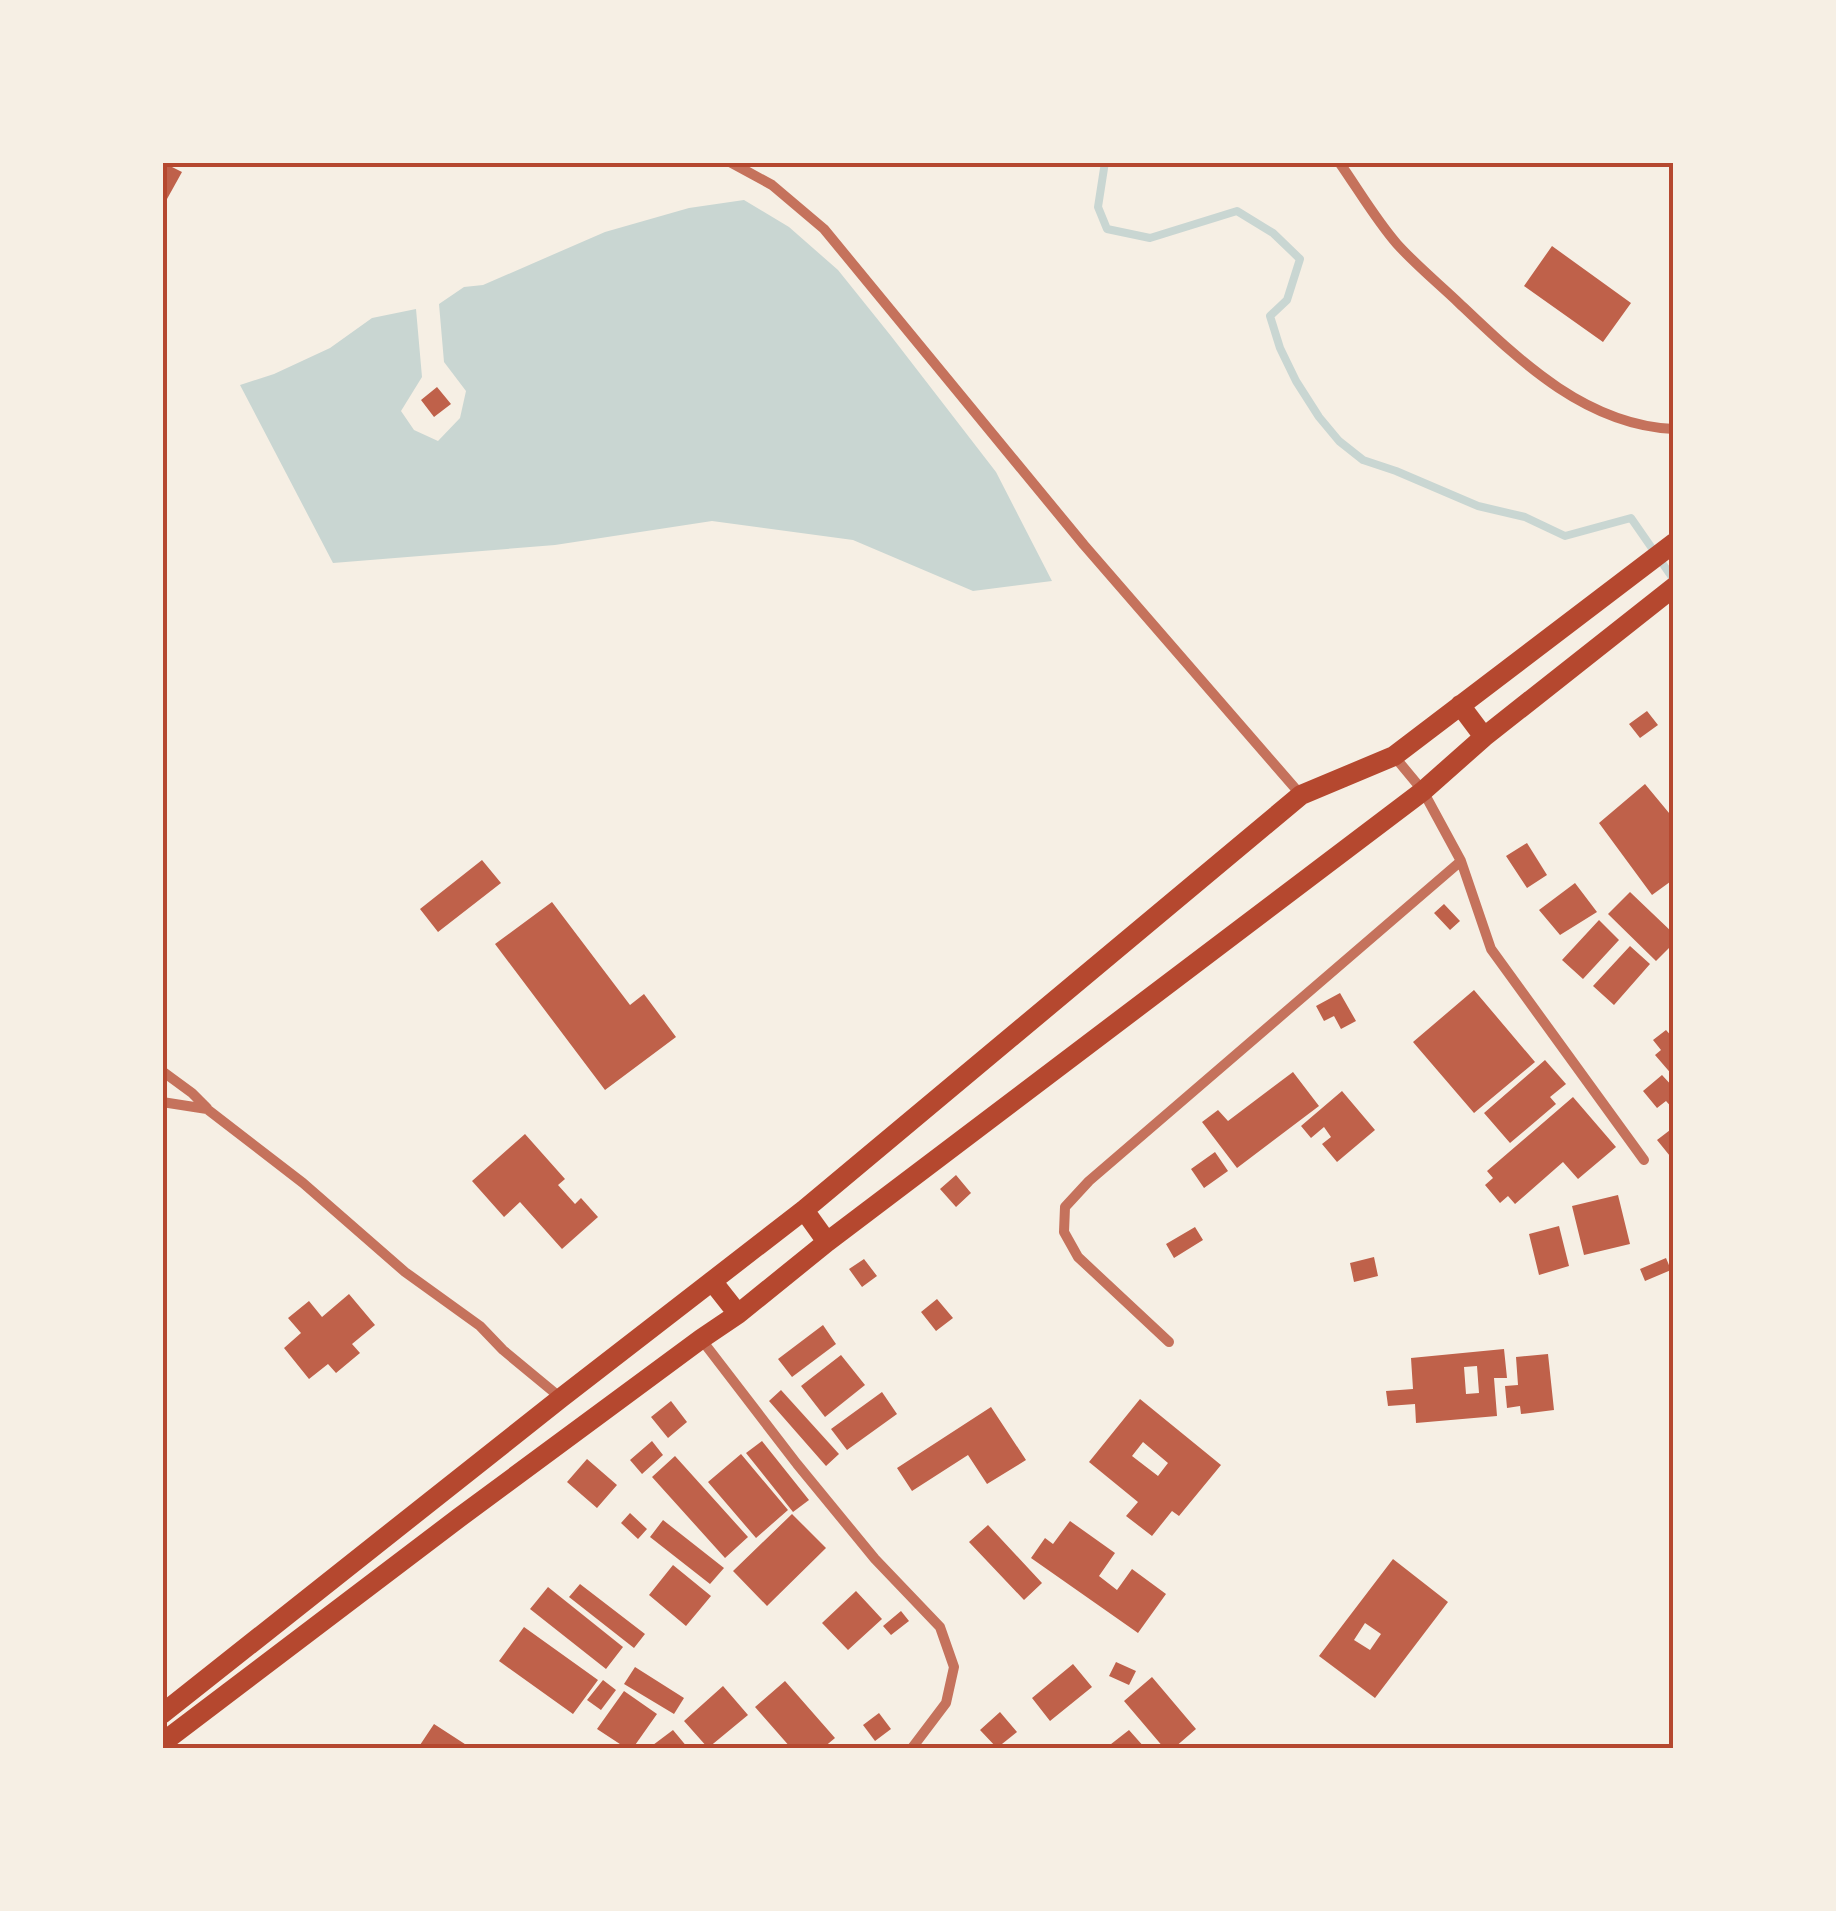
<svg xmlns="http://www.w3.org/2000/svg" width="1836" height="1911" font-family="Commissioner,sans-serif">
  <rect width="100%" height="100%" fill="#f6efe4"/>
  <!-- water -->
  <path fill="#c9d6d2" d="M744 200 789 227 838 270 891 336 996 472 1052 581 973 591 853 540 712 521 555 545 333 563 240 385 274 374 330 348 372 318 416 309 422 377 401 411 414 430 438 441 460 418 466 391 444 362 439 304 464 287 483 285 605 232 689 208Z"/>
  <g fill="none" stroke-linecap="round" stroke-linejoin="round">
    <!-- stream -->
    <path stroke="#c9d6d2" stroke-width="8" d="M1105 162 1098 207 1107 229 1150 238 1237 211 1273 233 1300 259 1287 300 1270 316 1280 348 1296 381 1319 417 1339 441 1363 460 1396 471 1478 506 1525 517 1565 536 1631 518 1674 580"/>
  </g>
  <!-- building -->
  <path fill="#bf614a" fill-rule="evenodd" d="M162 162 182 172 162 208Z
    M1552 246 1631 303 1603 342 1524 286Z
    M437 387 451 404 434 417 421 400Z
    M1647 711 1658 725 1640 738 1629 724Z
    M1645 784 1674 819V879L1652 895 1599 823Z
    M1527 843 1547 875 1527 888 1506 856Z
    M482 860 501 883 438 932 420 909Z
    M1575 883 1597 912 1560 935 1539 910Z
    M1630 892 1674 934V943L1656 961 1608 914Z
    M552 902 630 1005 644 994 676 1037 605 1090 495 944Z
    M1444 904 1460 921 1450 930 1434 913Z
    M1599 920 1619 940 1583 979 1562 960Z
    M1630 946 1650 964 1614 1005 1593 986Z
    M1474 990 1535 1062 1474 1113 1413 1042Z
    M1340 993 1356 1021 1341 1029 1334 1016 1324 1021 1316 1006Z
    M1666 1030 1674 1039V1077L1655 1055 1661 1050 1653 1040Z
    M1545 1060 1566 1084 1550 1097 1556 1104 1510 1143 1484 1113Z
    M1293 1072 1319 1106 1237 1168 1202 1122 1218 1110 1228 1121Z
    M1662 1075 1674 1088V1110L1666 1101 1657 1108 1643 1091Z
    M1342 1091 1375 1130 1337 1162 1322 1144 1331 1137 1324 1127 1311 1138 1301 1126Z
    M1573 1097 1616 1147 1578 1179 1563 1162 1515 1204 1508 1196 1500 1203 1485 1185 1493 1178 1487 1171Z
    M1674 1127V1161L1657 1140Z
    M525 1134 565 1179 558 1185 575 1204 581 1198 598 1217 562 1249 520 1202 504 1217 472 1181Z
    M1215 1152 1228 1171 1204 1188 1191 1169Z
    M956 1175 971 1193 956 1207 940 1189Z
    M1618 1195 1630 1244 1584 1255 1572 1206Z
    M1559 1226 1569 1266 1539 1275 1529 1234Z
    M1195 1227 1203 1240 1174 1258 1166 1244Z
    M1374 1257 1378 1276 1354 1282 1350 1263Z
    M1666 1258 1671 1270 1645 1281 1640 1269Z
    M864 1259 877 1276 862 1287 849 1269Z
    M349 1294 375 1325 352 1344 360 1353 336 1373 328 1364 309 1379 284 1348 301 1333 288 1318 309 1301 322 1317Z
    M937 1299 953 1318 936 1331 921 1312Z
    M823 1325 836 1344 792 1377 778 1359Z
    M1504 1349 1507 1378H1494L1497 1416 1416 1423 1415 1404 1388 1406 1386 1391 1413 1389 1411 1358ZM1477 1366 1479 1393 1466 1394 1464 1367Z
    M1548 1354 1554 1410 1521 1414 1520 1406 1507 1408 1505 1386 1518 1385 1516 1357Z
    M841 1355 865 1385 825 1417 801 1386Z
    M781 1390 839 1454 826 1466 769 1401Z
    M882 1392 897 1414 847 1450 831 1429Z
    M1140 1399 1221 1465 1179 1516 1172 1511 1152 1536 1126 1516 1138 1502 1089 1462ZM1143 1442 1168 1463 1158 1476 1132 1456Z
    M671 1401 687 1422 668 1438 651 1417Z
    M991 1407 1026 1460 987 1484 968 1455 912 1491 897 1468Z
    M652 1441 663 1455 642 1474 630 1460Z
    M762 1441 809 1500 793 1512 746 1453Z
    M741 1454 788 1510 756 1538 708 1482Z
    M675 1456 748 1537 725 1558 652 1477Z
    M587 1459 617 1485 597 1508 567 1482Z
    M630 1513 647 1529 638 1539 621 1523Z
    M792 1514 826 1548 767 1606 733 1571Z
    M663 1520 724 1568 710 1584 650 1537Z
    M1070 1521 1115 1553 1099 1576 1117 1590 1132 1569 1166 1594 1138 1633 1031 1558 1045 1538 1053 1544Z
    M988 1525 1042 1583 1024 1600 969 1542Z
    M1393 1559 1448 1602 1375 1698 1319 1656ZM1365 1623 1381 1634 1370 1650 1354 1640Z
    M673 1565 711 1596 686 1626 649 1595Z
    M580 1584 645 1634 634 1648 569 1597Z
    M548 1587 623 1647 606 1669 530 1609Z
    M856 1591 882 1619 848 1650 822 1623Z
    M901 1611 909 1621 891 1635 883 1626Z
    M524 1627 598 1680 573 1714 499 1661Z
    M1116 1662 1136 1671 1129 1685 1109 1676Z
    M1073 1664 1092 1687 1050 1721 1032 1698Z
    M635 1667 684 1698 674 1714 624 1684Z
    M1152 1677 1196 1729 1174 1748H1164L1124 1701Z
    M603 1680 616 1690 601 1710 587 1700Z
    M785 1681 835 1738 823 1748H791L755 1707Z
    M723 1686 748 1715 708 1748 684 1721Z
    M624 1691 657 1714 633 1748H626L597 1729Z
    M1000 1712 1017 1732 997 1748 980 1730Z
    M879 1713 891 1729 875 1741 863 1725Z
    M434 1724 471 1748H418Z
    M673 1730 688 1748H649Z
    M1129 1730 1145 1748H1106Z"/>
  <g fill="none" stroke-linecap="round" stroke-linejoin="round">
    <!-- minor -->
    <path stroke="#c5725c" stroke-width="10" d="M730 162 772 185 824 229 1084 545 1301 795
      M1339 162C1358 189 1376 220 1397 244 1416 265 1439 284 1459 303 1519 360 1585 425 1674 429
      M1394 756 1423 791 1461 861 1491 949 1644 1160
      M162 1071 192 1093 207 1108
      M162 1102 207 1109 303 1183 405 1272 480 1326 503 1350 561 1398
      M701 1339 797 1464 875 1559 940 1627 954 1667 946 1703 912 1748
      M1169 1342 1078 1257 1064 1232 1065 1207 1089 1181 1461 861"/>
    <!-- primary -->
    <path stroke="#b5482f" stroke-width="20" d="M1460 705 1484 737
      M804 1210 827 1242
      M712 1281 738 1314
      M162 1714 561 1398 804 1210 1301 795 1394 756 1674 543
      M162 1743 460 1517 701 1339 738 1314 827 1242 1423 791 1484 737 1674 587"/>
  </g>
  <!-- border -->
  <rect width="1836" height="1911" fill="none" stroke="#f6efe4" stroke-width="330"/>
  <rect x="165" y="165" width="1506" height="1581" fill="none" stroke="#b5482f" stroke-width="4"/>
</svg>
